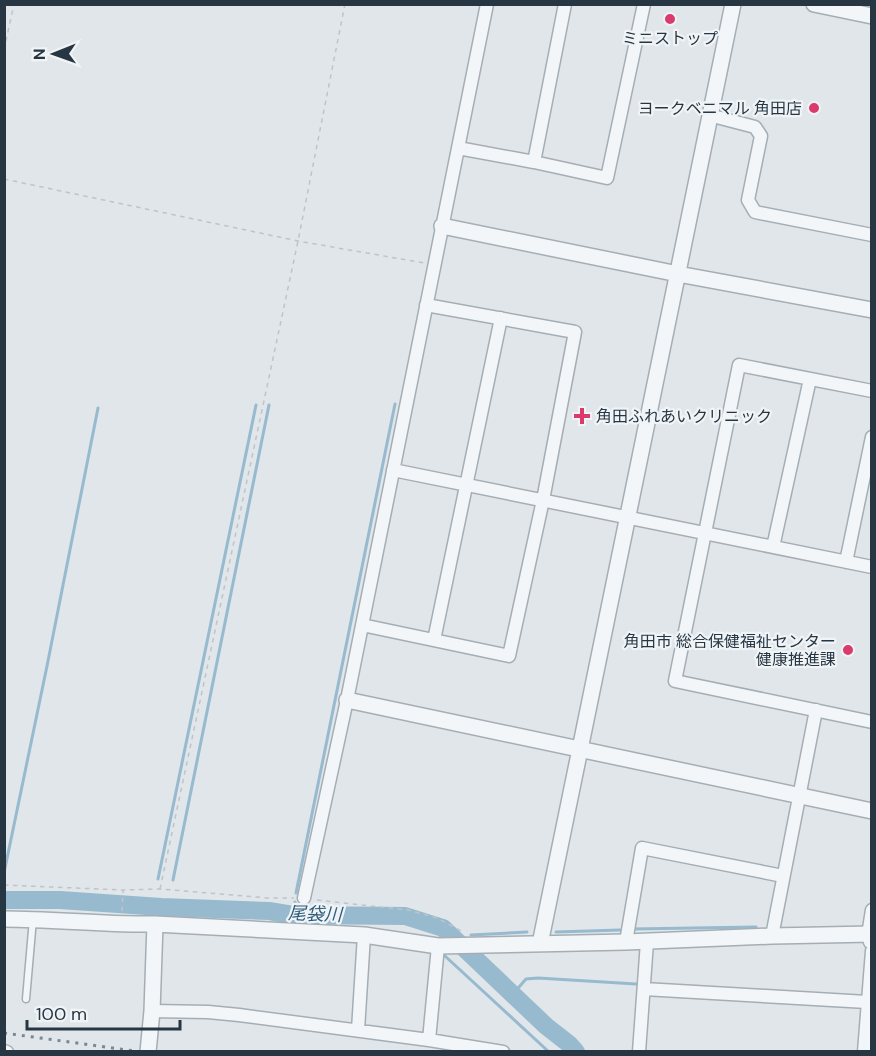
<svg xmlns="http://www.w3.org/2000/svg" width="876" height="1056" font-family="'DM Sans','Noto Sans JP',sans-serif">
  <rect width="100%" height="100%" fill="#e0e6ea"/>
  <g fill="none" stroke-linecap="round" stroke-linejoin="round">
    <!-- stream -->
    <path stroke="#98bace" stroke-width="3" d="M4 873 47 666 98 408
      M158 879 256 405
      M173 880 269 405
      M296 893 395 404
      M293 915 295 902
      M632 929 756 927
      M556 932 620 930
      M471 935 527 932
      M451 936H461
      M445 956 549 1052
      M513 994 526 979 538 978 636 984"/>
    <!-- river -->
    <path stroke="#98bace" stroke-width="18" d="M4 900H60L161 907 269 911 293 915 405 916 443 928 546 1026 569 1044 576 1052"/>
    <defs>
      <path id="service" d="M26 999 33 919"/>
      <path id="minor" d="M709 115 755 127 761 136 748 200 755 212 872 235
        M458 148 534 162 607 178 644 4
        M534 162 565 4
        M872 391 739 365 675 681 872 722
        M393 470 872 567
        M773 547 810 379
        M846 562 872 437
        M362 625 509 656 543 500 575 332 426 305
        M434 640 501 318
        M304 898 347 700 487 4
        M772 936 816 710
        M626 942 642 848 783 876
        M870 942 868 935 872 910
        M644 989 867 1002
        M152 1011 208 1012 239 1015 429 1040 503 1052
        M358 1030 364 935
        M429 1040 438 946
        M4 1051 7 1052
        M639 1052 647 942
        M864 1052 872 951"/>
      <path id="tertiary" d="M814 4 872 16
        M442 226 678 274 872 310
        M347 700 872 811
        M4 919C55 919 104 925 155 924L364 935 438 946 626 942 772 936 872 934
        M540 944 733 4
        M148 1052 152 1011 155 924"/>
    </defs>
    <!-- service casing -->
    <use href="#service" stroke="#a5aeb5" stroke-width="9"/>
    <!-- minor casing -->
    <use href="#minor" stroke="#a5aeb5" stroke-width="15"/>
    <!-- tertiary casing -->
    <use href="#tertiary" stroke="#a5aeb5" stroke-width="18"/>
    <!-- path -->
    <path stroke="#bec4c9" stroke-width="1.5" stroke-dasharray="4.5 4.5" stroke-linecap="butt" d="M4 50 14 4
      M4 179 298 241 424 263
      M4 885 123 890 160 889 268 898H294
      M160 889 298 241 345 4
      M317 900 408 910 437 918 463 932
      M122 911 123 891"/>
    <!-- service -->
    <use href="#service" stroke="#f3f6f8" stroke-width="6"/>
    <!-- minor -->
    <use href="#minor" stroke="#f3f6f8" stroke-width="12"/>
    <!-- tertiary -->
    <use href="#tertiary" stroke="#f3f6f8" stroke-width="15"/>
    <!-- rail -->
    <path stroke="#788895" stroke-width="3" stroke-dasharray="3 6" stroke-linecap="butt" d="M4 1033 142 1052"/>
  </g>
  <!-- markers -->
  <g fill="#da3a6c" stroke="#f0f4f7" stroke-width="2">
    <circle cx="670" cy="19" r="6"/>
    <circle cx="814" cy="108" r="6"/>
    <path d="M579 407h6v6h6v6h-6v6h-6v-6h-6v-6h6z"/>
    <circle cx="848" cy="650" r="6"/>
  </g>
  <g text-anchor="middle" dominant-baseline="central" stroke-width="4.5" stroke-linejoin="round" paint-order="stroke">
    <!-- poi labels -->
    <g font-size="16" fill="#273643" stroke="#f0f4f7" text-anchor="end">
      <text x="670" y="38" text-anchor="middle">ミニストップ</text>
      <text x="802" y="108">ヨークベニマル 角田店</text>
      <text x="596" y="416" text-anchor="start">角田ふれあいクリニック</text>
      <text x="836" y="641">角田市 総合保健福祉センター<tspan x="836" dy="18">健康推進課</tspan></text>
    </g>
    <!-- water labels -->
    <g font-size="18" font-style="italic" fill="#2d5c7b" stroke="#f0f4f7">
      <text transform="translate(315 914) rotate(2)">尾袋川</text>
    </g>
  </g>
  <!-- border -->
  <rect width="876" height="1056" fill="none" stroke="#273643" stroke-width="12"/>
  <!-- north arrow -->
  <g transform="translate(54 54) rotate(269)" stroke="#f0f4f7" stroke-width="4.5" paint-order="stroke">
  <path d="M0-4.5L10 22L0 15L-10 22Z" fill="#273643"/>
  <text y="-9" font-size="16" font-weight="bold" text-anchor="middle" fill="#273643">N</text>
  </g>
  <!-- scale -->
  <path d="M27 1020v9h153v-9" fill="none" stroke="#273643" stroke-width="3"/>
  <text x="36" y="1020" font-size="18" fill="#273643" stroke="#f0f4f7" stroke-width="4.5" paint-order="stroke">100 m</text>
</svg>
